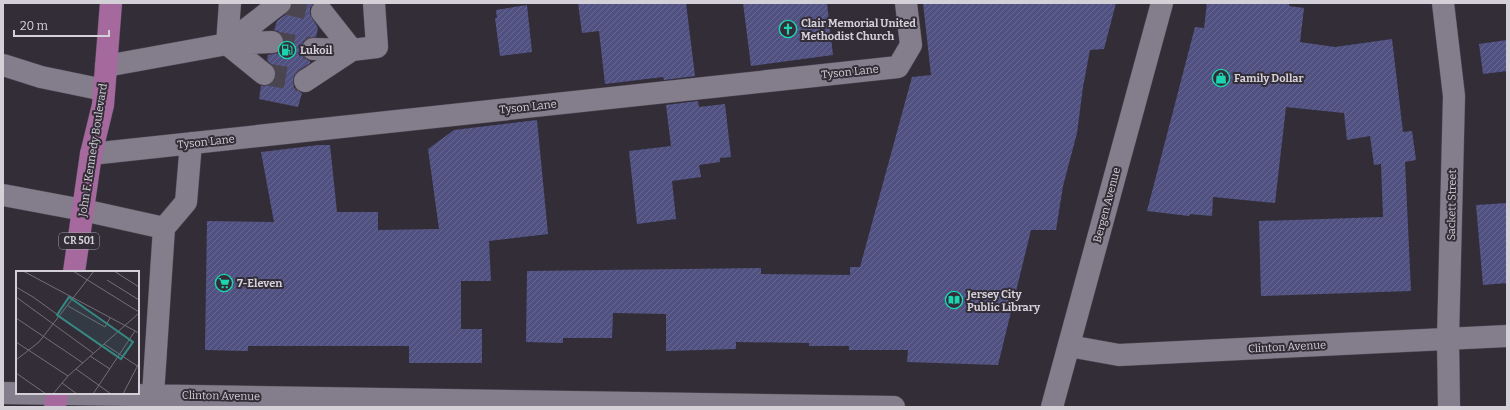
<svg xmlns="http://www.w3.org/2000/svg" width="1510" height="410" font-family="Bitter,serif">
  <defs>
    <pattern id="building-hatch" width="6" height="6" patternUnits="userSpaceOnUse"><rect width="6" height="6" fill="#505181"/><path d="M-1 1l2-2M0 6l6-6M5 7l2-2" fill="none" stroke="#686992"/></pattern>
  </defs>
  <rect width="100%" height="100%" fill="#332d38"/>
  <!-- building -->
  <path fill="url(#building-hatch)" d="M292 3H314L310 8V14L318 28 316 37 307 38 303 42 301 48 302 55 306 59 310 61V63L298 71 294 76 293 81 294 88 302 93 298 107 259 99 261 86 269 85 273 82 276 76 275 69 267 60 268 55 278 53 283 47 284 41 283 36 278 31 274 30 277 21 288 13 291 8Z
    M578 3H686L695 76 664 80 663 77 605 84 599 31 582 33Z
    M743 3H827L833 55 751 66Z
    M923 3H1116L1104 49 1090 50 1083 87 1077 133 1063 186 1056 230H1031L998 365 907 362 908 350H849V346H809V343L736 342V349L666 351V314L613 313 612 338H563V343L526 342 527 271 761 268V274L850 275V267H860L912 77 931 75Z
    M1207 3H1289V6L1304 8 1300 42 1335 47 1392 39 1403 132 1412 131 1416 160 1405 162 1411 291 1261 296 1259 221 1383 217 1381 164 1374 165 1370 136 1347 140 1344 113 1286 107 1275 203 1213 197 1212 216 1190 214 1189 216 1147 211 1195 27 1204 28Z
    M527 5 532 52 500 56 495 18H497L496 10Z
    M1507 40V71L1483 74 1479 44Z
    M698 101 699 107 725 104 731 157 720 158V162L699 165 701 177 672 181 676 219 637 224 629 151 671 146 666 105Z
    M537 120 548 234 489 241 491 281H461V329H482V363H409V346H248V351L205 350 207 221 274 222 261 152 319 145H330L337 212H378V230L439 229 428 149 454 130Z
    M1507 203V283L1483 285 1476 205Z"/>
  <g fill="none" stroke-linecap="round" stroke-linejoin="round">
    <!-- minor-tunnel -->
    <path stroke="#4b4550" stroke-width="22" stroke-dasharray="22 11" stroke-linecap="butt" d="M285 3 322 12
      M272 42 313 49
      M264 74 305 81"/>
    <defs>
      <path id="minor" d="M1443 3 1454 96 1448 338 1449 407
        M322 12 352 50
        M227 44 280 3
        M227 44 264 74
        M227 44 230 3
        M313 49 352 50 377 47 374 3
        M3 65 41 77 104 90
        M106 66 227 44 272 42
        M305 81 352 50
        M91 154 898 67 911 45 906 3
        M3 195 83 210 164 228 153 395
        M164 228 186 202 191 143
        M1069 346 1119 355 1507 336
        M3 393 894 407
        M1052 407 1162 3"/>
      <path id="major" d="M74 272 91 154 103 105 111 3
        M55 407 57 393"/>
    </defs>
    <!-- minor casing -->
    <use href="#minor" stroke="#4e4954" stroke-width="23"/>
    <!-- major casing -->
    <use href="#major" stroke="#4e4954" stroke-width="23"/>
    <!-- minor -->
    <use href="#minor" stroke="#847d8b" stroke-width="22"/>
    <!-- major -->
    <use href="#major" stroke="#a6699e" stroke-width="22"/>
  </g>
  <!-- icons -->
  <defs>
    <symbol id="church-ring" viewBox="-11 -11 22 22"><circle r="9.5" fill="#332d38" stroke="#1bd5b1" stroke-width="1.5"/><path d="M-1.2-6h2.4v3.5h3.3v2.4h-3.3V6h-2.4V-.1h-3.3v-2.4h3.3Z" fill="#1bd5b1"/></symbol>
    <symbol id="fuel-ring" viewBox="-11 -11 22 22"><circle r="9.5" fill="#332d38" stroke="#1bd5b1" stroke-width="1.5"/><path d="M-5.5-6h7V0h2V4h1.3V-2.5L3-4.5l.8-.8L6-3V5H2.5V1h-1V6h-7ZM-4.2-4.7v3.2H.2V-4.7Z" fill="#1bd5b1"/></symbol>
    <symbol id="shop-ring" viewBox="-11 -11 22 22"><circle r="9.5" fill="#332d38" stroke="#1bd5b1" stroke-width="1.5"/><path d="M-5-2.5h2.3a2.7 3.5 0 0 1 5.4 0H5L5.5 6h-11ZM-1.5-2.5h3a1.5 2.3 0 0 0-3 0Z" fill="#1bd5b1"/></symbol>
    <symbol id="supermarket-ring" viewBox="-11 -11 22 22"><circle r="9.5" fill="#332d38" stroke="#1bd5b1" stroke-width="1.5"/><path d="M-6-5.5h2.5l.6 2H6L4.5 2H-2.5L-4.4-4H-6ZM-1.5 3.2a1.3 1.3 0 1 0 .1 0ZM3 3.2a1.3 1.3 0 1 0 .1 0Z" fill="#1bd5b1"/></symbol>
    <symbol id="library-ring" viewBox="-11 -11 22 22"><circle r="9.5" fill="#332d38" stroke="#1bd5b1" stroke-width="1.5"/><path d="M-6-4Q-3-5.5-.7-3.5V5Q-3 3-6 4ZM6-4Q3-5.5 .7-3.5V5Q3 3 6 4Z" fill="#1bd5b1"/></symbol>
  </defs>
  <g fill-rule="evenodd">
    <use href="#church-ring" x="778" y="19" width="20" height="20"/>
    <use href="#fuel-ring" x="277" y="40" width="20" height="20"/>
    <use href="#shop-ring" x="1211" y="68" width="20" height="20"/>
    <use href="#supermarket-ring" x="214" y="273" width="20" height="20"/>
    <use href="#library-ring" x="944" y="290" width="20" height="20"/>
  </g>
  <g text-anchor="middle" dominant-baseline="central" stroke-width="4" stroke-linejoin="round" paint-order="stroke">
    <!-- shield labels -->
    <rect fill="#332d38" stroke="#a49fa8" stroke-width="1" x="59" y="233" width="40" height="16" rx="3"/>
    <g font-size="10" font-weight="bold" fill="#d4d0d8">
      <text x="79" y="241">CR 501</text>
    </g>
    <!-- poi labels -->
    <g font-size="11" font-weight="bold" fill="#d4d0d8" stroke="#332d38" text-anchor="start">
      <text x="801" y="23">Clair Memorial United<tspan x="801" dy="13">Methodist Church</tspan></text>
      <text x="300" y="50">Lukoil</text>
      <text x="1234" y="78">Family Dollar</text>
      <text x="237" y="283">7-Eleven</text>
      <text x="967" y="294">Jersey City<tspan x="967" dy="13">Public Library</tspan></text>
    </g>
    <!-- street labels -->
    <g font-size="11" fill="#d4d0d8" stroke="#332d38">
      <text transform="translate(850 72) rotate(-6)">Tyson Lane</text>
      <text transform="translate(528 107) rotate(-6)">Tyson Lane</text>
      <text transform="translate(206 142) rotate(-6)">Tyson Lane</text>
      <text transform="translate(93 150) rotate(-81)">John F. Kennedy Boulevard</text>
      <text transform="translate(1107 205) rotate(-75)">Bergen Avenue</text>
      <text transform="translate(1452 205) rotate(-89)">Sackett Street</text>
      <text transform="translate(1287 347) rotate(-3)">Clinton Avenue</text>
      <text transform="translate(221 396) rotate(1)">Clinton Avenue</text>
    </g>
  </g>
  <!-- overview -->
  <g transform="translate(16 271)">
    <rect width="123" height="123" fill="#332d38"/>
    <path fill="none" stroke="#736e78" stroke-width="1" d="M7 0 123 62M57 0 123 41M98 0 123 16M91 9 123 29M0 16 17 26 85 75M0 26 77 82M52 35 89 56 94 47M0 47 67 92M0 71 52 105M88 73 123 96M74 85 94 98M0 89 23 71 78 0M60 98 95 123M0 102 30 123M46 112 61 123M37 123 52 105 123 42M77 123 119 60M107 123 123 92"/>
    <path fill="#368883" fill-opacity="0.15" stroke="#368883" stroke-width="2" d="M53 26 117 71 105 88 41 44Z"/>
    <rect width="123" height="123" fill="none" stroke="#d4d0d8" stroke-width="2"/>
  </g>
  <!-- border -->
  <rect width="1510" height="410" fill="none" stroke="#d4d0d8" stroke-width="8"/>
  <!-- scale -->
  <path d="M14 30v6h95v-6" fill="none" stroke="#d4d0d8" stroke-width="2"/>
  <text x="20" y="30" font-size="12" fill="#d4d0d8" stroke="#332d38" stroke-width="3" paint-order="stroke">20 m</text>
</svg>
